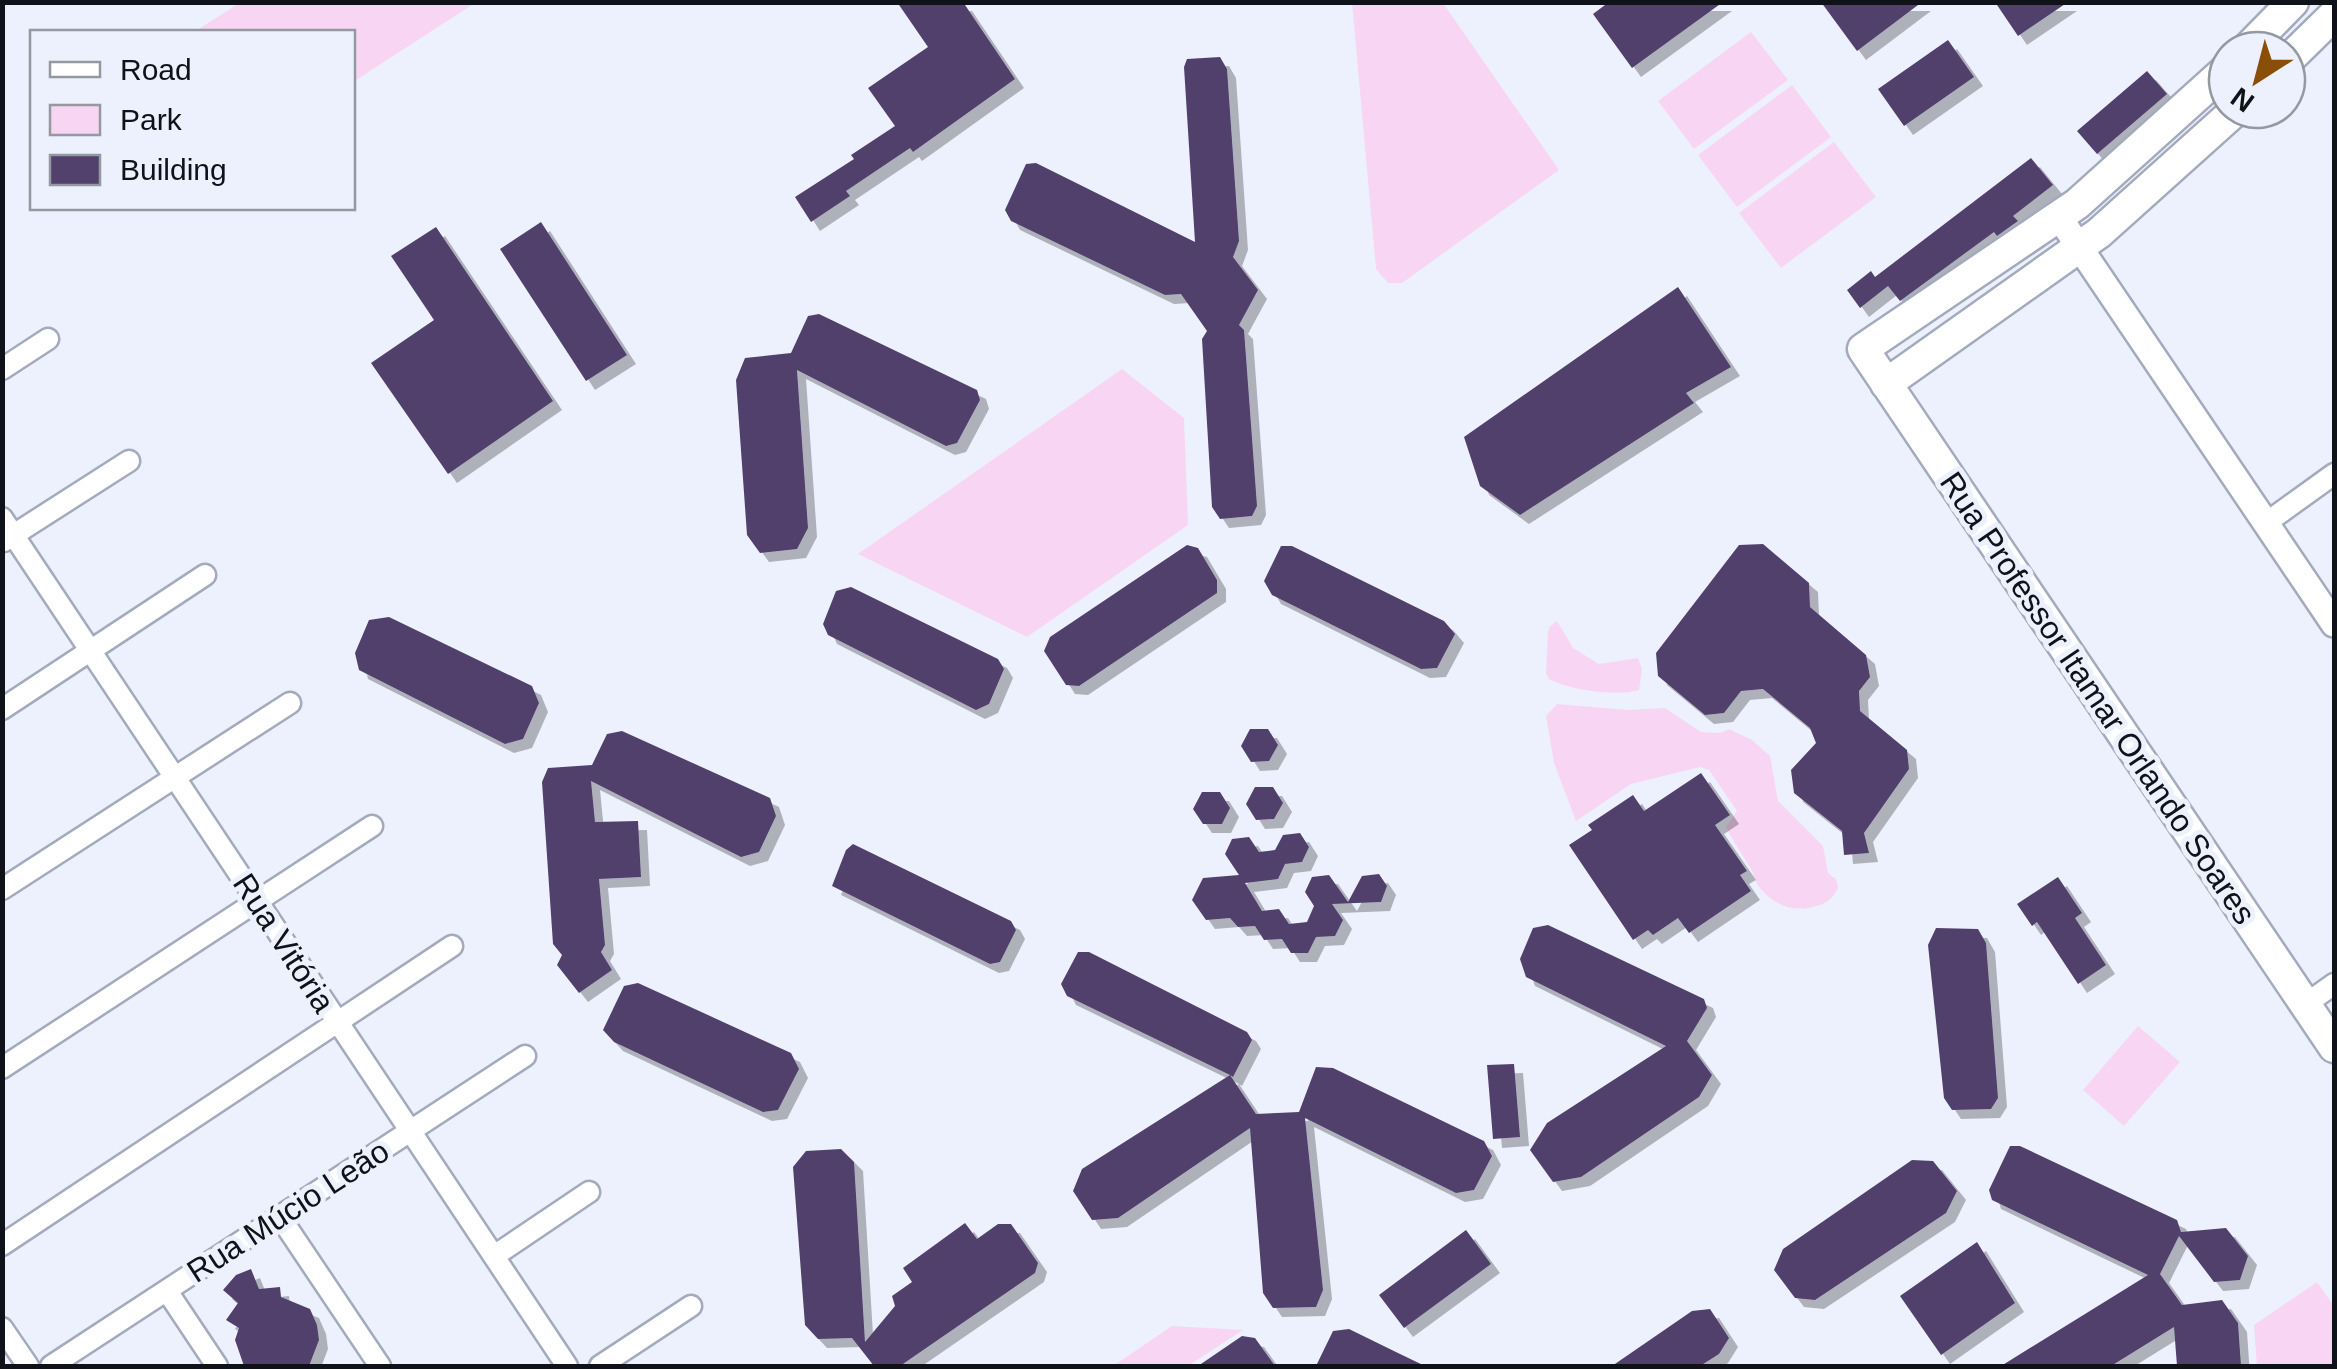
<svg xmlns="http://www.w3.org/2000/svg" width="2337" height="1369" font-family="Helvetica,sans-serif">
  <defs>
    <filter id="shadow"><feDropShadow dx="9" dy="9" stdDeviation="0" flood-color="#0004"/></filter>
  </defs>
  <rect width="100%" height="100%" fill="#edf1fd"/>
  <!-- green -->
  <path fill="#f8d6f3" d="M241 2H475V3L353 82 352 32H194Z
    M1352 3H1443L1559 170 1402 283H1388L1376 269Z
    M1751 32 1788 80 1694 149 1658 101Z
    M1792 85 1831 137 1737 207 1698 155Z
    M1834 142 1876 197 1781 268 1739 213Z
    M1122 369 1184 418 1188 525 1027 637 858 554Z
    M1557 621 1573 648 1599 664 1638 658 1642 669 1639 690C1617 697 1569 690 1549 679L1546 673 1548 632 1550 626Z
    M1557 704 1629 710 1665 708 1701 732 1720 733 1729 729 1752 740 1770 756 1778 801 1823 846 1828 873 1836 879 1838 888C1832 901 1822 906 1808 908 1788 911 1772 903 1760 888 1755 882 1754 873 1750 867 1740 851 1735 844 1726 827L1737 811 1709 770 1700 767 1631 784 1576 821 1554 763 1546 716Z
    M2138 1026 2180 1062 2124 1126 2083 1090Z
    M2317 1282 2334 1306V1366H2257L2254 1325Z
    M1172 1326 1243 1330 1188 1366H1113Z"/>
  <!-- building -->
  <path fill="#51416c" filter="url(#shadow)" d="M897 2H963L1015 79 913 152 910 148 846 191 850 196 811 222 795 197 854 159 851 155 895 126 868 88 928 47Z
    M1609 2H1723L1632 68 1593 14Z
    M1821 2H1922L1857 51Z
    M1995 2H2068L2018 36Z
    M1948 40 1974 77 1904 126 1878 89Z
    M1220 57 1227 69 1239 241 1233 257 1258 290 1239 325 1244 330 1257 506 1252 516 1220 519 1212 507 1202 339 1207 331 1181 294 1165 295 1011 221 1005 210 1026 164 1036 163 1195 242 1184 67 1187 59Z
    M2147 71 2167 94 2097 154 2077 131Z
    M2031 158 2053 185 2013 216 2018 221 1997 236 1994 232 1900 301 1888 286 1860 308 1847 290 1871 271 1875 277Z
    M541 222 627 355 586 381 500 249Z
    M436 227 553 401 448 474 371 363 434 320 391 256Z
    M1678 287 1731 367 1686 393 1694 403 1520 515 1480 486 1464 437Z
    M819 314 977 390 980 400 957 443 946 446 797 370 808 528 797 549 760 553 747 535 736 380 745 358 791 353 808 316Z
    M1763 544 1809 583 1810 607 1866 655 1870 677 1859 691 1860 711 1907 750 1909 769 1864 833 1869 853 1844 855 1842 831 1794 793 1791 770 1816 743 1810 728 1763 689 1741 691 1724 713 1705 715 1658 676 1656 653 1739 545Z
    M1187 545 1198 548 1217 580V593L1079 686 1066 685 1044 651 1050 637Z
    M1281 546H1292L1444 621 1455 634 1437 668 1421 669 1272 595 1264 581Z
    M851 587 998 659 1004 669 989 704 976 710 828 635 823 624 836 591Z
    M389 617 532 686 539 703 523 739 505 744 359 670 355 653 369 620Z
    M1250 729H1268L1278 745 1269 761 1251 762 1241 746Z
    M622 731 770 798 776 816 759 852 741 857 591 781 595 822 638 821 641 877 599 879 605 945 601 952 612 970 579 993 557 965 562 955 553 944 542 782 548 768 592 765 607 734Z
    M1701 773 1730 815 1715 825 1747 871 1740 875 1751 891 1689 933 1678 918 1653 935 1648 930 1633 940 1569 845 1592 830 1588 825 1633 795 1644 811Z
    M1255 787H1273L1283 803 1274 819 1256 820 1246 804Z
    M1202 792H1220L1230 808 1222 824H1203L1193 809Z
    M1300 833 1309 847 1302 862 1285 864 1278 879 1245 883 1262 911 1279 909 1289 924 1307 922 1314 906 1305 892 1312 877 1329 875 1348 902 1362 876 1379 874 1387 886 1381 902 1332 904 1343 920 1335 936 1316 937 1308 953H1291L1282 939 1264 940 1255 926 1238 927 1230 918 1206 920 1192 900 1203 878 1239 875 1225 854 1232 839 1249 837 1259 852 1275 850 1283 835Z
    M853 844 1011 921 1016 930 1000 962 990 964 832 886 846 850Z
    M2058 877 2082 913 2075 918 2106 965 2078 984 2037 922 2032 926 2017 904Z
    M1548 925 1704 999 1707 1008 1687 1041 1712 1075 1699 1097 1581 1177 1553 1182 1530 1150 1547 1123 1666 1046 1526 977 1520 959 1533 928Z
    M1936 928 1978 929 1986 943 1998 1098 1991 1109 1952 1110 1944 1098 1928 945Z
    M1078 952H1089L1247 1032 1252 1040 1233 1077 1230 1075 1256 1114 1299 1112 1316 1067 1333 1068 1484 1141 1492 1156 1474 1190 1456 1193 1305 1118 1323 1290 1316 1307 1273 1308 1263 1293 1250 1128 1118 1218 1092 1220 1073 1191 1082 1169 1230 1075 1067 996 1061 984Z
    M638 983 791 1053 799 1069 778 1110 763 1112 614 1042 603 1030 624 986Z
    M1514 1064 1520 1137 1493 1139 1487 1065Z
    M2010 1146H2020L2177 1220 2181 1232 2226 1228 2248 1256 2240 1280 2214 1282 2179 1236 2160 1274 2182 1305 2222 1300 2238 1323 2241 1366H2177L2174 1327 2111 1366H2001L2148 1275 1992 1200 1989 1190Z
    M841 1149 854 1162 865 1342 895 1306 892 1296 912 1282 903 1268 965 1223 977 1239 998 1224H1011L1038 1263 1035 1273 900 1366H874L852 1338 818 1339 805 1325 793 1167 806 1151Z
    M1912 1160 1933 1161 1957 1191 1946 1213 1815 1300 1795 1298 1774 1270 1783 1249Z
    M1466 1230 1491 1264 1404 1328 1379 1295Z
    M1977 1242 2015 1303 1941 1355 1900 1296Z
    M251 1269 259 1289 280 1287 281 1297 310 1309 317 1325 319 1340 309 1366H244L235 1340 239 1328 226 1320 238 1303 223 1290 236 1275Z
    M1710 1309 1729 1338 1719 1354 1700 1366H1612L1692 1311Z
    M1349 1329 1398 1353 1425 1366H1316L1333 1331Z
    M1242 1336 1255 1338 1275 1366H1198Z"/>
  <g fill="none" stroke-linecap="round" stroke-linejoin="round">
    <defs>
      <path id="minor" d="M2 369 48 339
        M2 518 567 1366
        M2266 523 2334 474
        M4 541 129 461
        M2 709 205 575
        M2 889 290 703
        M2306 1004 2334 984
        M2 1068 372 826
        M280 1217 380 1366
        M2 1245 452 946
        M494 1256 589 1192
        M167 1291 217 1366
        M2 1328 28 1366
        M51 1366 525 1056
        M600 1366 691 1306"/>
      <path id="tertiary" d="M2059 217 2334 624"/>
      <path id="secondary" d="M2246 50 2293 2
        M2287 61 2334 15
        M2227 69 2077 204 1863 349 2334 1047
        M1886 384 2099 233 2236 110"/>
    </defs>
    <!-- minor casing -->
    <use href="#minor" stroke="#a4aabd" stroke-width="25"/>
    <!-- tertiary casing -->
    <use href="#tertiary" stroke="#a4aabd" stroke-width="30"/>
    <!-- secondary casing -->
    <use href="#secondary" stroke="#a4aabd" stroke-width="35"/>
    <!-- minor -->
    <use href="#minor" stroke="#fff" stroke-width="20"/>
    <!-- tertiary -->
    <use href="#tertiary" stroke="#fff" stroke-width="25"/>
    <!-- secondary -->
    <use href="#secondary" stroke="#fff" stroke-width="30"/>
  </g>
  <g text-anchor="middle" dominant-baseline="central" stroke-width="10" stroke-linejoin="round" paint-order="stroke">
    <!-- street labels -->
    <g font-size="32" fill="#0f1218" stroke="#edf1fd">
      <text transform="translate(2098 698) rotate(56)">Rua Professor Itamar Orlando Soares</text>
      <text transform="translate(284 943) rotate(57)">Rua Vitória</text>
      <text transform="translate(288 1211) rotate(-33)">Rua Múcio Leão</text>
    </g>
  </g>
  <!-- border -->
  <rect width="2337" height="1369" fill="none" stroke="#0f1218" stroke-width="10"/>
  <!-- legend -->
  <rect x="30" y="30" width="325" height="180" fill="#edf1fd" stroke="#9498a1" stroke-width="2.5"/>
  <rect x="50" y="62" width="50" height="15" fill="#ffffff" stroke="#9498a1" stroke-width="2.5"/>
  <text x="120" y="80" font-size="30" fill="#0f1218">Road</text>
  <rect x="50" y="105" width="50" height="30" fill="#f8d6f3" stroke="#9498a1" stroke-width="2.5"/>
  <text x="120" y="130" font-size="30" fill="#0f1218">Park</text>
  <rect x="50" y="155" width="50" height="30" fill="#51416c" stroke="#9498a1" stroke-width="2.5"/>
  <text x="120" y="180" font-size="30" fill="#0f1218">Building</text>
  <!-- north arrow -->
  <g transform="translate(2257 80) rotate(216)"><circle r="48" fill="#edf1fd" stroke="#9498a1" stroke-width="2.5"/>
  <path d="M0-8L18 38L0 25L-18 38Z" fill="#894e07"/>
  <text y="-15" font-size="28" font-weight="bold" text-anchor="middle" fill="#0f1218">N</text>
  </g>
</svg>
